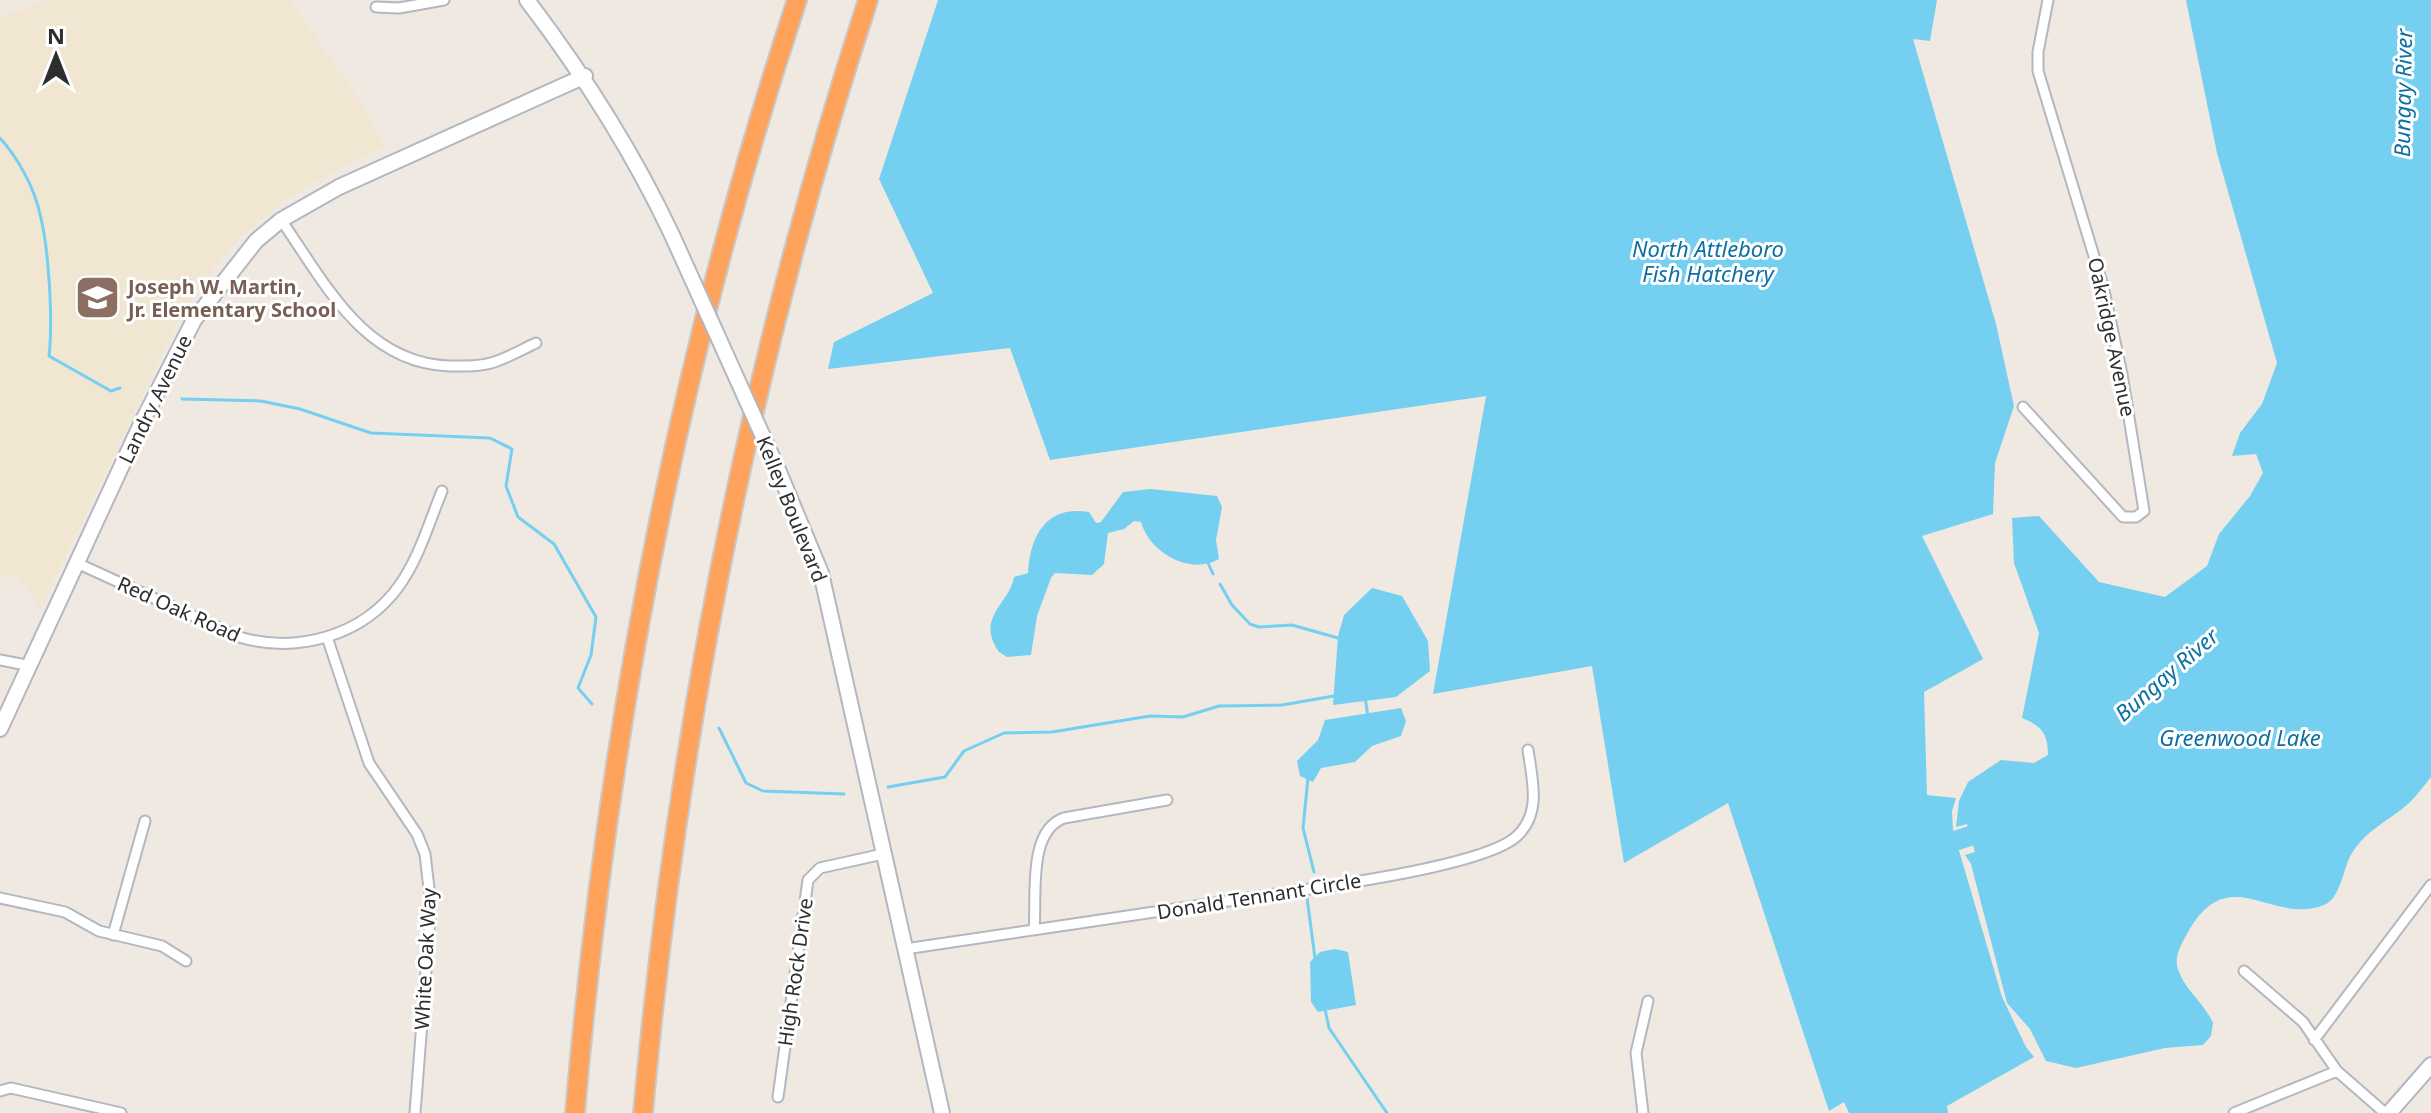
<svg xmlns="http://www.w3.org/2000/svg" width="2431" height="1113" font-family="'Noto Sans',sans-serif">
  <rect width="100%" height="100%" fill="#efe9e1"/>
  <!-- education -->
  <path fill="#f0e6d1" d="M48 0H290L352 89 386 147 332 172 284 201 243 235 207 276 180 317 40 610 19 577H0V17Z"/>
  <!-- water -->
  <path fill="#75cff0" d="M938 0H1937L1930 41 1913 39 1996 324 2014 406 1995 463 1993 514 1922 536 1983 659 1924 692 1927 795 1956 798 1952 811 1953 830 2002 997 2026 1047 2034 1057 1947 1106 1948 1113H1849L1844 1102 1829 1111 1728 803 1624 863 1592 666 1433 694 1486 396 1050 460 1010 348 828 369 834 342 933 293 879 179Z
    M2186 0H2431V777C2422 788 2413 801 2402 809 2384 823 2365 832 2352 853 2343 867 2341 899 2324 905 2272 926 2229 859 2188 932 2182 943 2175 954 2177 966 2183 989 2204 1002 2213 1023L2211 1036 2203 1045 2165 1048 2076 1068 2046 1061 2030 1029 2007 1003 1971 864 1965 855 1975 852 1967 824 1956 827 1959 801 1968 782 2001 760 2034 763 2048 755C2048 734 2042 726 2022 718L2039 633 2014 563 2012 518 2039 516 2099 582 2165 597 2207 566 2219 534 2250 496 2263 473 2256 454 2232 456 2240 433 2262 404 2277 363 2217 153Z
    M1151 489 1217 496 1222 507 1216 540 1219 559C1190 576 1149 552 1141 522L1134 521 1124 529 1108 533 1104 564 1092 575 1055 573 1051 578 1037 616 1031 655 1007 657 999 652C975 617 1009 605 1014 577L1028 573C1030 536 1046 505 1089 512L1096 523 1101 522 1123 492Z
    M1372 588 1402 596 1428 641 1430 671 1396 697 1333 705 1338 636 1344 615Z
    M1401 708 1406 721 1401 736 1372 746 1355 762 1321 768 1313 782 1300 776 1297 761 1318 740 1325 720Z
    M1335 949 1348 952 1356 1005 1318 1012 1311 1002 1310 962 1320 952Z"/>
  <g fill="none" stroke-linecap="round" stroke-linejoin="round">
    <!-- stream -->
    <path stroke="#75cff0" stroke-width="3" d="M0 138C18 158 34 187 40 214 49 249 53 321 49 356L111 391 120 388
      M182 399 261 401 300 409 371 433 490 438 512 449 506 486 518 517 554 544 596 617 591 655 578 688 592 704
      M1208 563 1213 574
      M1220 584 1232 605 1250 624 1259 627 1292 625 1338 638
      M1365 697 1368 717
      M719 728 746 783 763 791 844 794
      M1308 778 1303 828 1314 872
      M888 787 945 777 964 751 1004 733 1052 732 1150 716 1183 717 1219 706 1282 705 1334 696
      M1307 898 1315 958
      M1325 1009 1329 1028 1387 1113"/>
    <!-- river -->
    <path stroke="#75cff0" stroke-width="20" d="M1933 848 1970 836"/>
    <defs>
      <path id="street" d="M376 7 399 8 444 0
        M281 220C324 281 363 363 449 366 464 366 482 367 497 361 511 356 523 349 536 343
        M2023 407 2123 517H2136L2144 511 2122 374 2103 286 2038 71V52L2048 0
        M79 564 239 637C297 654 363 636 399 586 419 558 429 523 442 491
        M327 637 369 763 417 834 425 854 431 906 415 1113
        M0 660 31 666
        M0 898 65 912 99 931 162 946 186 961
        M1034 930C1037 897 1027 831 1064 818L1167 800
        M113 935 145 821
        M905 949C1015 933 1125 916 1235 900 1291 891 1482 869 1517 836 1542 813 1532 779 1528 750
        M2244 971 2303 1022 2337 1071 2385 1113
        M2314 1040 2431 885
        M0 1091 11 1088 121 1113
        M778 1097 808 880 820 868 883 854
        M1643 1113 1636 1053 1648 1001
        M2234 1113 2337 1071"/>
      <path id="secondary" d="M527 0C584 75 632 150 672 235
        M779 472 821 573 942 1113
        M0 729 141 424 194 320 256 241 281 220 339 187 585 76
        M2389 1113 2431 1065"/>
      <path id="highway" d="M575 1113C607 736 678 360 797 0
        M643 1113C677 734 750 362 868 0"/>
    </defs>
    <!-- street casing -->
    <use href="#street" stroke="#b4b7c1" stroke-width="13"/>
    <!-- secondary casing -->
    <use href="#secondary" stroke="#b4b7c1" stroke-width="18"/>
    <!-- highway casing -->
    <use href="#highway" stroke="#c9c9c9" stroke-width="22"/>
    <!-- street -->
    <use href="#street" stroke="#fff" stroke-width="9"/>
    <!-- secondary -->
    <use href="#secondary" stroke="#fff" stroke-width="14"/>
    <!-- highway -->
    <use href="#highway" stroke="#ffa35c" stroke-width="18"/>
    <defs>
      <path id="secondary-bridge" d="M672 235 779 472"/>
    </defs>
    <!-- secondary-bridge casing -->
    <use href="#secondary-bridge" stroke="#b4b7c1" stroke-width="18" stroke-linecap="butt"/>
    <!-- secondary-bridge -->
    <use href="#secondary-bridge" stroke="#fff" stroke-width="14"/>
  </g>
  <!-- icons -->
  <defs>
    <symbol id="school-square" viewBox="-11 -11 22 22"><rect x="-9" y="-9" width="18" height="18" rx="4" fill="#8d6e63" stroke="#fff"/><path d="M0-5L7-2L0 1L-7-2ZM-4 1L0 2.5L4 1V4Q0 6-4 4Z" fill="#fff"/></symbol>
  </defs>
  <g fill-rule="evenodd">
    <use href="#school-square" x="72" y="272" width="51" height="51"/>
  </g>
  <g text-anchor="middle" dominant-baseline="central" stroke-width="6" stroke-linejoin="round" paint-order="stroke">
    <!-- education labels -->
    <g font-size="20" font-weight="bold" fill="#785e54" stroke="#fff" text-anchor="start">
      <text x="128" y="286">Joseph W. Martin,<tspan x="128" dy="23">Jr. Elementary School</tspan></text>
    </g>
    <!-- street labels -->
    <g font-size="20" fill="#2e2e2e" stroke="#fff">
      <text transform="translate(2112 337) rotate(78)">Oakridge Avenue</text>
      <text transform="translate(155 399) rotate(-64)">Landry Avenue</text>
      <text transform="translate(792 509) rotate(68)">Kelley Boulevard</text>
      <text transform="translate(179 609) rotate(24)">Red Oak Road</text>
      <text transform="translate(1259 896) rotate(-9)">Donald Tennant Circle</text>
      <text transform="translate(425 959) rotate(-87)">White Oak Way</text>
      <text transform="translate(795 972) rotate(-82)">High Rock Drive</text>
    </g>
    <!-- water labels -->
    <g font-size="22" font-style="italic" fill="#0d6fa3" stroke="#fff">
      <text transform="translate(2402 93) rotate(-89)">Bungay River</text>
      <text x="1708" y="248">North Attleboro<tspan x="1708" dy="25">Fish Hatchery</tspan></text>
      <text transform="translate(2166 674) rotate(-41)">Bungay River</text>
      <text x="2240" y="737">Greenwood Lake</text>
    </g>
  </g>
  <!-- north arrow -->
  <g transform="translate(56 56)" stroke="#ffffff" stroke-width="6" paint-order="stroke">
  <path d="M0-6L14 30L0 20L-14 30Z" fill="#2e2e2e"/>
  <text y="-12" font-size="22" font-weight="bold" text-anchor="middle" fill="#2e2e2e">N</text>
  </g>
</svg>
